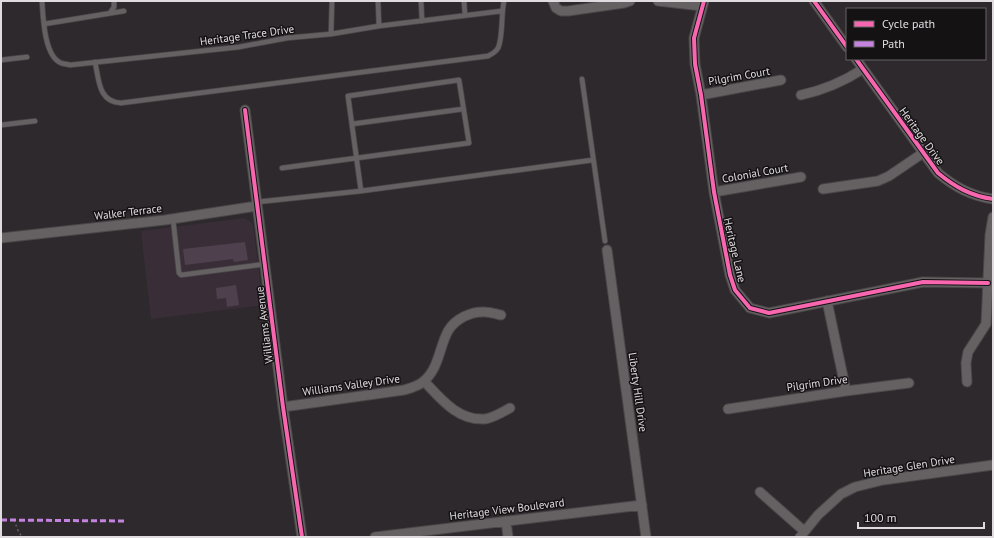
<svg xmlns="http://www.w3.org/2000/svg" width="994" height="538" font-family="'PT Sans',sans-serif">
  <rect width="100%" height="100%" fill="#2e292c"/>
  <!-- built -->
  <path fill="#392e37" d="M245 218 253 224 263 305 151 319 141 231Z"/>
  <!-- building -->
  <path fill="#4f404d" d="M245 242 248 260 234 262 233 259 185 265 183 249Z
    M236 285 239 305 227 307 226 298 217 299 216 288Z"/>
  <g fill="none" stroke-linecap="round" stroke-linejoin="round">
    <defs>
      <path id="service" d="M42 1C43 16 44 56 61 63 63 64 67 64 70 65L239 47 287 38 331 34 379 26 502 11
        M378 1 379 26
        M421 1 422 21
        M464 1 465 15
        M110 13 114 7V1
        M44 24 124 11
        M331 34 332 1
        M1 60 27 57
        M95 62C99 79 98 102 121 103L488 56C492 54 496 52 498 48 503 38 501 14 504 1
        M582 79 605 241
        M352 124 463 109
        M1 125 35 121
        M282 168 469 143 459 80 348 96 361 191
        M257 202 361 191 593 160
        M173 219 179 273 181 275 265 264"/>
      <path id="minor" d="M553 1 556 8 561 11H568L624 3 630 1
        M658 1 702 6
        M704 1 694 38 695 64 701 95 714 192 730 275 735 290 750 308 769 313 923 282 988 283
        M814 1 847 47
        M856 59 938 173C955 187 971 196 993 199
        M701 95 781 80
        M801 95C824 90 843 82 863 69
        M245 110 283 407 302 537
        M823 189 878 181 889 176 923 153
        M714 192 801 177
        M1 238 165 220 257 206
        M607 250 646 537
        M827 301 846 391
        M424 381C441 399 458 421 485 419 493 418 503 412 510 408
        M967 382 966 363 968 352 986 324 990 235 993 217
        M283 407 404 390C411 388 419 386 424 381 439 368 439 348 448 331 455 319 471 311 485 312 490 312 496 314 501 315
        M728 409 846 391 909 383
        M760 492 804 531
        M506 521 508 537
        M375 537 642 505
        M800 537 818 515 841 494 855 487 883 480 993 465"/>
    </defs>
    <!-- service casing -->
    <use href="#service" stroke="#4a4749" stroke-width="6"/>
    <!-- minor casing -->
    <use href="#minor" stroke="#4a4749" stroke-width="11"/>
    <!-- path -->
    <path stroke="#676467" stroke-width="1.5" stroke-dasharray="2 3" stroke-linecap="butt" d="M14 520 19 533 23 537"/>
    <!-- service -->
    <use href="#service" stroke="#656163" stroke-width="4.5"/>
    <!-- minor -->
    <use href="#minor" stroke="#656163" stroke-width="9"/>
    <!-- quiet -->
    <path stroke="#c483df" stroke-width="3" stroke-dasharray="6 3" stroke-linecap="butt" d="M1 520 125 521"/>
    <defs>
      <path id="cycleway" d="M704 1 694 38 695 64 701 95 714 192 730 275 735 290 750 308 769 313 923 282 988 283
        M814 1 847 47
        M856 59 938 173C955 187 971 196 993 199
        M245 110 283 407 302 537"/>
    </defs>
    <!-- cycleway casing -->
    <use href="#cycleway" stroke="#151214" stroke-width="6"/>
    <!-- cycleway -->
    <use href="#cycleway" stroke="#f766af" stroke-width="4"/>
  </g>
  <g text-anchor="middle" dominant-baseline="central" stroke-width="3" stroke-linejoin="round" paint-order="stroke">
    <!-- street labels -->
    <g font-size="11" fill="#e0dbdf" stroke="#151214">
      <text transform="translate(247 35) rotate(-8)">Heritage Trace Drive</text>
      <text transform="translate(739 76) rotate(-10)">Pilgrim Court</text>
      <text transform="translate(922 136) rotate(54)">Heritage Drive</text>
      <text transform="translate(755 173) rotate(-10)">Colonial Court</text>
      <text transform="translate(128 212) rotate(-7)">Walker Terrace</text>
      <text transform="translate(735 250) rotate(77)">Heritage Lane</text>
      <text transform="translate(264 325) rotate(-97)">Williams Avenue</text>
      <text transform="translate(817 383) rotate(-8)">Pilgrim Drive</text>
      <text transform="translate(351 385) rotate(-8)">Williams Valley Drive</text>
      <text transform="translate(638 392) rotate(82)">Liberty Hill Drive</text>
      <text transform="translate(909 466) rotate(-9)">Heritage Glen Drive</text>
      <text transform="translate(507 509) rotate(-7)">Heritage View Boulevard</text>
    </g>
  </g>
  <!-- border -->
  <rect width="994" height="538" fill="none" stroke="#e0dbdf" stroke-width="4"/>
  <!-- legend -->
  <rect x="846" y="8" width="140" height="52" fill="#151214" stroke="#666265"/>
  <rect x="854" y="21" width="20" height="6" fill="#f766af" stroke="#666265"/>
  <text x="882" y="28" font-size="12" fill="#e0dbdf">Cycle path</text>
  <rect x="854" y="41" width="20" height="6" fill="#c483df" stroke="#666265"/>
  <text x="882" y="48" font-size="12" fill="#e0dbdf">Path</text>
  <!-- scale -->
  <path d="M858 522v6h126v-6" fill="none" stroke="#e0dbdf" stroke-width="2"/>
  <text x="864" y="522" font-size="12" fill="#e0dbdf" stroke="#151214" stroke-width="3" paint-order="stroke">100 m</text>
</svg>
